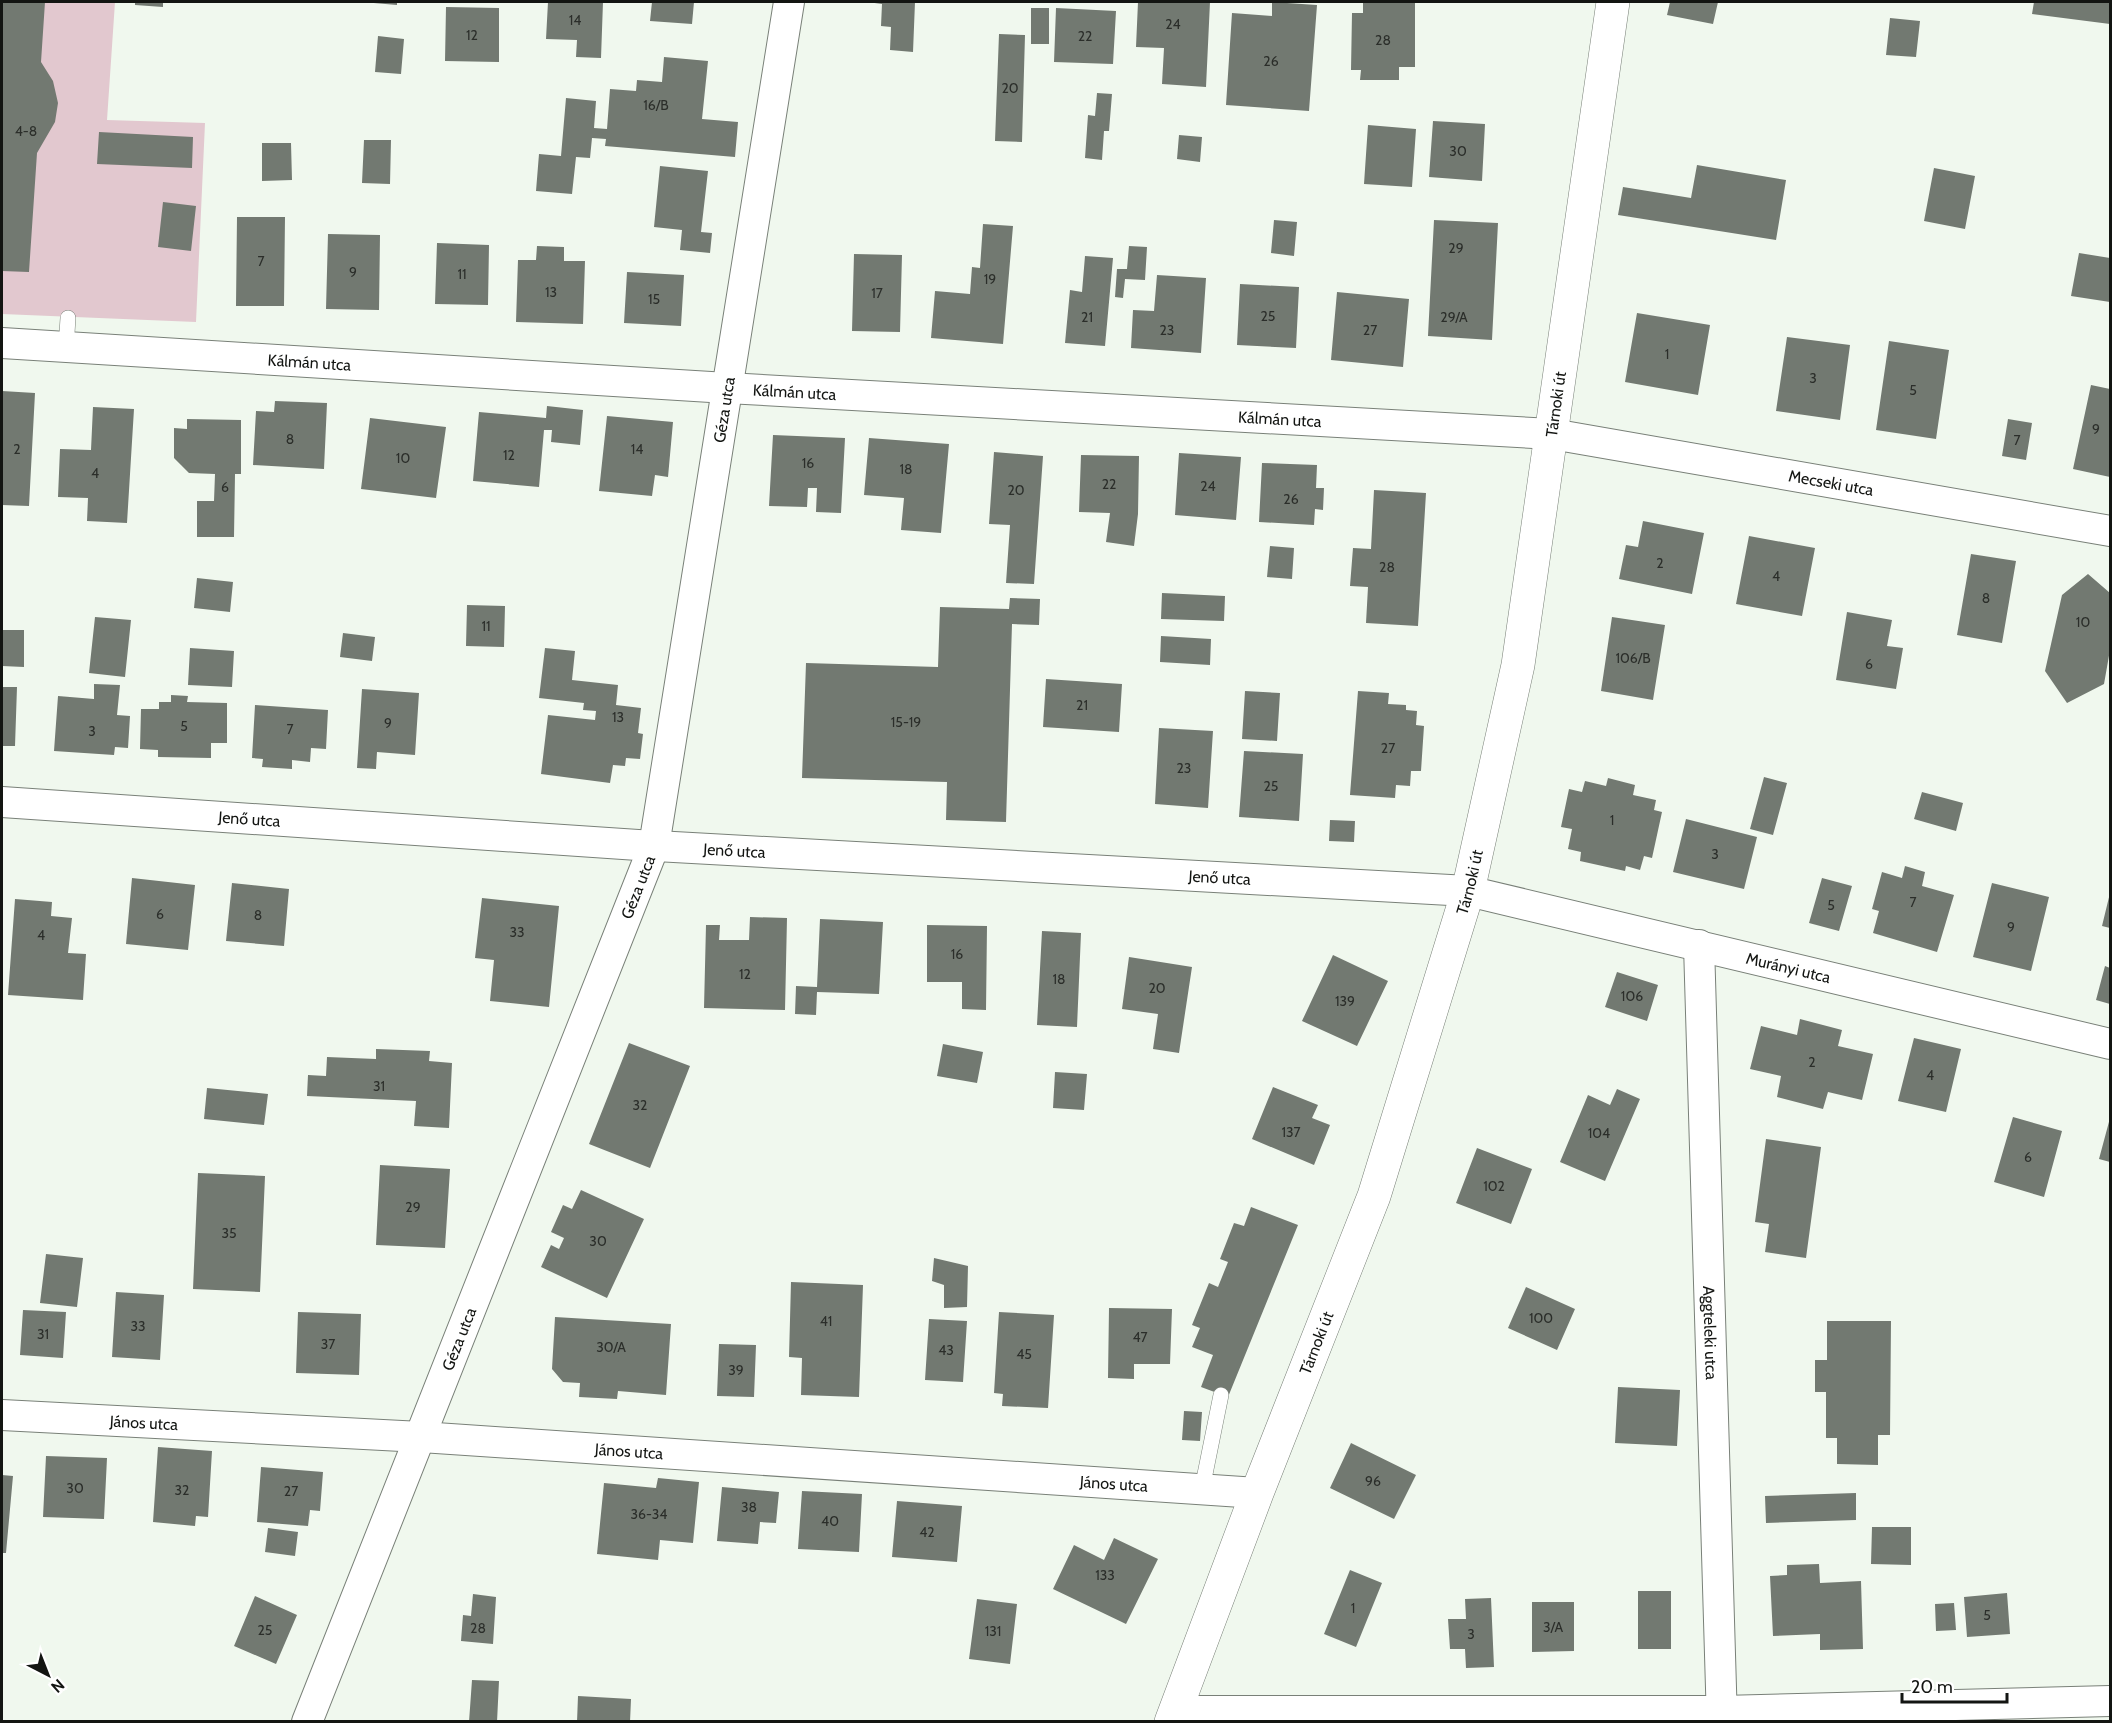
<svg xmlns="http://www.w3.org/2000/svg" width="2112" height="1723" font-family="Cabin,sans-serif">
  <rect width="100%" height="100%" fill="#f0f8ee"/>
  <!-- green -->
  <path fill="#e2c8cf" d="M2 2H115L107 120 205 123 196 322 2 314Z"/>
  <!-- building -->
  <path fill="#727971" d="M2 2H45L41 62 53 81 58 103 55 122 37 153 29 272 2 271Z
    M135 2H163V7L135 5Z
    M362 2H397V5Z
    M548 2H603L601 58 576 57 577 40 546 39Z
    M652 2H694L692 24 650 21Z
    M867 2H915L913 52 890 50 891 27 881 26 882 4Z
    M1138 2H1210L1206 87 1162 84 1164 48 1136 47Z
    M1272 2 1317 5 1309 111 1226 105 1232 13 1272 16Z
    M1363 2H1415V67H1399V80H1360L1361 70H1351L1352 13H1363Z
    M1670 2H1718L1713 24 1667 15Z
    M2034 2H2110V24L2032 14Z
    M446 7 499 8V62L445 61Z
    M1031 8H1049V44H1031Z
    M1056 8 1116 11 1113 64 1054 62Z
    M1890 18 1920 21 1916 57 1886 55Z
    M999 34 1025 35 1022 142 995 141Z
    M378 36 404 39 401 74 375 72Z
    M664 57 708 61 702 119 738 122 735 157 605 146 606 139 592 138 590 158 576 157 572 194 536 191 539 154 561 156 566 98 596 101 594 128 607 129 610 89 636 91 637 80 662 82Z
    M1097 93 1112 94 1109 131H1104L1102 160 1085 158 1088 115 1095 116Z
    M1433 121 1485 124 1482 181 1429 177Z
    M1368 125 1416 129 1412 187 1364 184Z
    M99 132 193 137 192 168 97 164Z
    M1179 135 1202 137 1200 162 1177 159Z
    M364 140H391L390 184 362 183Z
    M262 143H291L292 180 262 181Z
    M1697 165 1786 180 1776 240 1618 215 1623 187 1691 198Z
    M660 166 708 171 701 232 712 233 710 253 680 250 682 230 654 227Z
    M1934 168 1975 176 1965 229 1924 221Z
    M163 202 196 206 191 251 158 247Z
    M237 217H285L284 306H236Z
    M1274 220 1297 222 1294 256 1271 253Z
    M1434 220 1498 223 1492 340 1428 336Z
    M983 224 1013 226 1003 344 931 338 935 291 970 294 972 267 980 268Z
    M328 234 380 235 379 310 326 309Z
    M437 243 489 245 488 305 435 304Z
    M537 246 564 247V261H585L583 324 516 322 518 260H536Z
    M1129 246 1147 247 1145 280 1125 279 1123 298 1115 297 1117 269H1127Z
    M2079 253 2110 258V302L2071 296Z
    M854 254 902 255 900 332 852 331Z
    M1085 256 1113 258 1105 346 1065 343 1070 290 1082 292Z
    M627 272 684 275 681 326 624 323Z
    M1157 275 1206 278 1201 353 1131 348 1133 310 1154 311Z
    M1240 284 1299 287 1296 348 1237 345Z
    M1337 292 1409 299 1403 367 1331 360Z
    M1637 313 1710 325 1698 395 1625 382Z
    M1787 337 1850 345 1840 420 1776 411Z
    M1889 341 1949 350 1936 439 1876 430Z
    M2091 385 2110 389V477L2073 469Z
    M2 391 35 393 29 506 2 505Z
    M275 401 327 403 324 469 253 465 256 411 274 412Z
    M547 406 583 410 580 445 551 442 552 430H544L539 487 473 481 479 412 546 418Z
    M93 407 134 409 127 523 87 521 88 498 58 497 60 449 91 450Z
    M607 416 673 422 668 477 655 475 652 496 599 491Z
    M370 418 446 427 436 498 361 489Z
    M187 419 241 420V474H235L234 537H197V501H214L215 474 189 473 174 458V428L187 429Z
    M2008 419 2032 423 2026 460 2002 456Z
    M773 435 845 438 841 513 816 512 817 488H808L807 507 769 506Z
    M869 438 949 444 941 533 901 530 904 498 864 495Z
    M994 452 1043 456 1034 584 1006 583 1010 525 989 524Z
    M1179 453 1241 457 1236 520 1175 515Z
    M1081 455 1139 456 1138 514 1134 546 1106 542 1110 513 1079 512Z
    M1262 463 1317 465 1316 488H1324L1323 510 1315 509 1314 525 1259 522Z
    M1374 490 1426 493 1418 626 1366 623 1368 587 1350 586 1353 548 1371 549Z
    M1643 521 1704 533 1692 594 1619 579 1626 545 1638 547Z
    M1749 536 1815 548 1802 616 1736 604Z
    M1270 546 1294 548 1292 579 1267 577Z
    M1971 554 2016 561 2002 643 1957 635Z
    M2088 574 2110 593V650L2104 684 2067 703 2045 671 2062 595Z
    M197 578 233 582 230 612 194 608Z
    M1162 593 1225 596 1224 621 1161 619Z
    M1010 598 1040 599 1039 625 1012 624 1006 822 946 820 947 782 802 778 806 663 938 667 940 607 1009 609Z
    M467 605 505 606 504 647 466 646Z
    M1847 612 1892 620 1887 646 1903 648 1896 689 1836 680Z
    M95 617 131 620 125 677 89 673Z
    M1612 617 1665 625 1653 700 1601 691Z
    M2 630H24V667L2 666Z
    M343 633 375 637 372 661 340 657Z
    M1161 636 1211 639 1210 665 1160 662Z
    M190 648 234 651 232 687 188 685Z
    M545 648 575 651 572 680 618 685 616 705 641 708 638 733 643 734 640 759 626 758 625 766 613 765 610 783 541 774 548 715 595 720 596 711 583 710 584 703 539 698Z
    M1046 679 1122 684 1119 732 1043 727Z
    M94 684 120 685 117 715 130 716 128 748 115 747 114 755 54 751 58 696 94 699Z
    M2 687H17L15 746H2Z
    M362 689 419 693 415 755 377 752 376 769 357 768Z
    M1245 691 1280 693 1277 741 1242 739Z
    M1358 691 1389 693 1388 704 1406 705V710L1417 711 1416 725 1424 726 1421 771H1411L1410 786 1396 785 1395 798 1350 795Z
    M171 695 188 696 187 702 227 703V743H211V758L158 757V750L140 749 141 709H159V702H171Z
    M255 705 328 710 326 749 311 748 310 762 292 760V769L262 767 263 759 252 758Z
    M1159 728 1213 731 1208 808 1155 804Z
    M1244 751 1303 754 1299 821 1239 817Z
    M1764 777 1787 783 1773 835 1750 829Z
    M1608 778 1635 785 1633 795 1656 800 1654 810 1662 812 1652 858 1644 856 1640 870 1626 866 1625 871 1580 861 1581 852 1568 849 1572 829 1561 827 1569 789 1582 792 1585 781 1606 786Z
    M1922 792 1963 803 1956 831 1914 819Z
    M1686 819 1757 837 1744 889 1673 872Z
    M1330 820 1355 821 1354 842 1329 841Z
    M1905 866 1925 872 1922 886 1954 895 1937 952 1873 933 1879 911 1872 909 1882 872 1902 878Z
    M132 878 195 885 188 950 126 944Z
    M1822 878 1852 886 1839 931 1809 923Z
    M232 883 289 889 284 946 226 941Z
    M1992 883 2049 897 2031 971 1973 957Z
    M2110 893V928L2102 926Z
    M482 898 559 906 549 1007 490 1001 494 960 475 958Z
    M15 899 52 902 51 916 72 918 68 953 86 954 83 1000 8 995Z
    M750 917 787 918 785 1010 704 1008 706 925H720L719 940H749Z
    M820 919 883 922 879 994 817 992 816 1015 795 1014 796 986 817 987Z
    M927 925 987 926 986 1010 962 1009V982H927Z
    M1042 931 1081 933 1077 1027 1037 1025Z
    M1333 955 1388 981 1357 1046 1302 1021Z
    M1129 957 1192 967 1179 1053 1153 1049 1158 1014 1122 1009Z
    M2105 966 2110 968V1004L2096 1000Z
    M1617 972 1658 985 1647 1021 1605 1007Z
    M1800 1019 1842 1030 1838 1046 1873 1054 1862 1100 1828 1092 1823 1109 1777 1097 1781 1076 1750 1069 1761 1026 1797 1035Z
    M1914 1038 1961 1049 1946 1112 1898 1101Z
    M629 1043 690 1066 650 1168 589 1144Z
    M943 1044 983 1052 977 1083 937 1076Z
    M376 1049 430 1051 429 1061 452 1063 449 1128 414 1126 416 1101 307 1096 308 1075 326 1076 327 1057 376 1059Z
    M1055 1072 1087 1074 1084 1110 1053 1108Z
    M1273 1087 1318 1105 1312 1118 1330 1125 1314 1165 1252 1139Z
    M207 1088 268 1094 264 1125 204 1119Z
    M1617 1089 1640 1099 1605 1181 1560 1162 1588 1095 1610 1105Z
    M2013 1117 2062 1131 2044 1197 1994 1182Z
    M2110 1118V1162L2099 1159Z
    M1766 1139 1821 1147 1806 1258 1765 1252 1769 1224 1755 1222Z
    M1477 1148 1532 1169 1511 1224 1456 1203Z
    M380 1165 450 1169 445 1248 376 1245Z
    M198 1173 265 1176 260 1292 193 1289Z
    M581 1190 644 1219 607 1298 541 1267 551 1245 559 1249 564 1238 551 1232 563 1205 572 1209Z
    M1251 1207 1298 1225 1228 1397 1201 1387 1213 1355 1192 1347 1200 1328 1192 1325 1209 1283 1218 1287 1228 1262 1220 1259 1234 1223 1244 1226Z
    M46 1254 83 1258 77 1307 40 1303Z
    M934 1258 968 1266 967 1307 944 1308V1285L932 1281Z
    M791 1282 863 1285 859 1397 801 1395 802 1358 789 1357Z
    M1526 1287 1575 1309 1557 1350 1508 1328Z
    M116 1292 164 1295 160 1360 112 1357Z
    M1109 1308 1172 1309 1170 1364H1134V1379L1108 1378Z
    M23 1310 66 1312 63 1358 20 1355Z
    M298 1312 361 1314 359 1375 296 1373Z
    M999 1312 1054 1315 1048 1408 1002 1406 1003 1394 994 1393Z
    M555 1317 671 1324 666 1395 618 1391 617 1399 579 1397 580 1383 563 1382 552 1369Z
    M929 1319 967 1321 963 1382 925 1380Z
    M1827 1321H1891L1890 1435H1878V1465L1837 1464V1438H1826V1392H1815V1360H1827Z
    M719 1344 756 1345 754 1397 717 1396Z
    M1618 1387 1680 1390 1677 1446 1615 1443Z
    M1184 1411 1202 1412 1200 1441 1182 1440Z
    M1351 1443 1416 1475 1394 1519 1330 1488Z
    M158 1447 212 1451 208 1517 196 1516 195 1526 153 1522Z
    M46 1456 107 1458 104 1519 43 1517Z
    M261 1467 323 1472 320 1511 310 1510 308 1526 257 1522Z
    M2 1475 13 1476 6 1553H2Z
    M658 1478 699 1482 693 1543 660 1540 658 1560 597 1554 604 1483 656 1488Z
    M722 1487 779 1492 776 1523 760 1522 758 1544 717 1541Z
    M802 1491 862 1494 859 1552 798 1549Z
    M1856 1493V1520L1766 1523 1765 1496Z
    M897 1501 962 1506 957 1562 892 1557Z
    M1872 1527H1911V1565L1871 1564Z
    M268 1528 298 1532 295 1556 265 1552Z
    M1114 1538 1158 1559 1126 1624 1053 1589 1074 1545 1104 1560Z
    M1819 1564 1820 1583 1861 1581 1863 1649 1820 1650V1634L1773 1636 1770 1576 1787 1575V1565Z
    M1350 1570 1382 1583 1356 1647 1324 1634Z
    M1638 1591H1671V1649H1638Z
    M2007 1593 2010 1634 1967 1637 1964 1597Z
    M473 1594 496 1597 493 1644 461 1641 463 1615 471 1616Z
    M255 1596 297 1615 276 1664 234 1646Z
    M1491 1598 1494 1667 1466 1668 1465 1649H1450L1448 1619H1466L1465 1599Z
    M977 1599 1017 1604 1010 1664 969 1659Z
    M1532 1602H1574V1651L1532 1652Z
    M1954 1603 1956 1630 1936 1631 1935 1604Z
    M472 1680 499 1681 497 1722H469Z
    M578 1696 631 1699 630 1722H577Z"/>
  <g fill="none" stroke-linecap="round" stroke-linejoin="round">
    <defs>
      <path id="service" d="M66 348 68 318
        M1202 1489 1221 1395"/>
      <g id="minor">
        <path id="s1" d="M2 343 727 388 1552 434 2110 531"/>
        <path id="s2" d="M2 802 638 845 1468 891 2110 1044"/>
        <path id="s3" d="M1699 945 1722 1722"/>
        <path id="s4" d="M2 1415 421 1437 1257 1493"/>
        <path d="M1176 1711H1722L2110 1701"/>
        <path id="s5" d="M307 1722 654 846 789 2"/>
      </g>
      <g id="tertiary">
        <path id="s6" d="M1171 1722 1257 1493 1374 1196 1468 891 1518 665 1613 2"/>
      </g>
    </defs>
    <!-- service casing -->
    <use href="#service" stroke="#798078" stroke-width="16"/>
    <!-- minor casing -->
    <use href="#minor" stroke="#798078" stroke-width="32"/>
    <!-- tertiary casing -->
    <use href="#tertiary" stroke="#798078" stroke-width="34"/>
    <!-- service -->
    <use href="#service" stroke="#fff" stroke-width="15"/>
    <!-- minor -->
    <use href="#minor" stroke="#fff" stroke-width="30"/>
    <!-- tertiary -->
    <use href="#tertiary" stroke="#fff" stroke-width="33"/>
  </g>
  <g text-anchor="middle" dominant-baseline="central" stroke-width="5" stroke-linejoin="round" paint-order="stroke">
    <!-- number labels -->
    <g font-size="14" fill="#2b2e2a">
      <text x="575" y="20">14</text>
      <text x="1173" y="24">24</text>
      <text x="472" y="35">12</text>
      <text x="1085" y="36">22</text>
      <text x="1383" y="40">28</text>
      <text x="1271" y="61">26</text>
      <text x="1010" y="88">20</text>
      <text x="656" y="105">16/B</text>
      <text x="26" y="131">4-8</text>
      <text x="1458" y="151">30</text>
      <text x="1456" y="248">29</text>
      <text x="261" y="261">7</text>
      <text x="353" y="272">9</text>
      <text x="462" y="274">11</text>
      <text x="990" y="279">19</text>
      <text x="551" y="292">13</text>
      <text x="877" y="293">17</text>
      <text x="654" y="299">15</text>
      <text x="1268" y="316">25</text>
      <text x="1087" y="317">21</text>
      <text x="1454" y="317">29/A</text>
      <text x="1167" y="330">23</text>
      <text x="1370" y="330">27</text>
      <text x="1667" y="354">1</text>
      <text x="1813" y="378">3</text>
      <text x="1913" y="390">5</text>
      <text x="2096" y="429">9</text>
      <text x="290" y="439">8</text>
      <text x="2017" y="440">7</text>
      <text x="17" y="449">2</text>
      <text x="637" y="449">14</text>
      <text x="509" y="455">12</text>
      <text x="403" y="458">10</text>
      <text x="808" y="463">16</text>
      <text x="906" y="469">18</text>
      <text x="95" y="473">4</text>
      <text x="1109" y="484">22</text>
      <text x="1208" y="486">24</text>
      <text x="225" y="487">6</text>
      <text x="1016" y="490">20</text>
      <text x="1291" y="499">26</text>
      <text x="1660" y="563">2</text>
      <text x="1387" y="567">28</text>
      <text x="1776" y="576">4</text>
      <text x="1986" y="598">8</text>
      <text x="2083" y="622">10</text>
      <text x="486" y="626">11</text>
      <text x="1633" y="658">106/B</text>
      <text x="1869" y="664">6</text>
      <text x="1082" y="705">21</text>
      <text x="618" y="717">13</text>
      <text x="906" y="722">15-19</text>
      <text x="388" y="723">9</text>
      <text x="184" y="726">5</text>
      <text x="290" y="729">7</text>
      <text x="92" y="731">3</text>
      <text x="1388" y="748">27</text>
      <text x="1184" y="768">23</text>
      <text x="1271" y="786">25</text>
      <text x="1612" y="820">1</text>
      <text x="1715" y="854">3</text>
      <text x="1913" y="902">7</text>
      <text x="1831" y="905">5</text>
      <text x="160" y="914">6</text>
      <text x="258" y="915">8</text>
      <text x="2011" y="927">9</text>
      <text x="517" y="932">33</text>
      <text x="41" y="935">4</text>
      <text x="957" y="954">16</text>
      <text x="745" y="974">12</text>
      <text x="1059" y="979">18</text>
      <text x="1157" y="988">20</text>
      <text x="1632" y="996">106</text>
      <text x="1345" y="1001">139</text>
      <text x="1812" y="1062">2</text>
      <text x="1930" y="1075">4</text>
      <text x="379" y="1086">31</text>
      <text x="640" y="1105">32</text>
      <text x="1291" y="1132">137</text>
      <text x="1599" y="1133">104</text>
      <text x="2028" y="1157">6</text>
      <text x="1494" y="1186">102</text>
      <text x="413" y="1207">29</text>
      <text x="229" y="1233">35</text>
      <text x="598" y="1241">30</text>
      <text x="1541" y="1318">100</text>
      <text x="826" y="1321">41</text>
      <text x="138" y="1326">33</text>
      <text x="43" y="1334">31</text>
      <text x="1140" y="1337">47</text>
      <text x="328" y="1344">37</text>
      <text x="611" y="1347">30/A</text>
      <text x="946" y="1350">43</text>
      <text x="1024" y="1354">45</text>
      <text x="736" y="1370">39</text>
      <text x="1373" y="1481">96</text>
      <text x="75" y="1488">30</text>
      <text x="182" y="1490">32</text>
      <text x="291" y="1491">27</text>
      <text x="749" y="1507">38</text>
      <text x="649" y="1514">36-34</text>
      <text x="830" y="1521">40</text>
      <text x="927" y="1532">42</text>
      <text x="1105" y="1575">133</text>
      <text x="1353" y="1608">1</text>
      <text x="1987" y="1615">5</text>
      <text x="1553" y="1627">3/A</text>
      <text x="478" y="1628">28</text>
      <text x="265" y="1630">25</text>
      <text x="993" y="1631">131</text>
      <text x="1471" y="1634">3</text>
    </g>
    <!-- street labels -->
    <g font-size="16" fill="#131512" stroke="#fff">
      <text stroke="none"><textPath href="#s1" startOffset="308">Kálmán utca</textPath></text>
      <text stroke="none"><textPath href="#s1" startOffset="794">Kálmán utca</textPath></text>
      <text stroke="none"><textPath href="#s6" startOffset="1378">Tárnoki út</textPath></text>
      <text stroke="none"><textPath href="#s5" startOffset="1384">Géza utca</textPath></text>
      <text stroke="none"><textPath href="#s1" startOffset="1280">Kálmán utca</textPath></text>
      <text stroke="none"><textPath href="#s1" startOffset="1836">Mecseki utca</textPath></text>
      <text stroke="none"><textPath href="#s2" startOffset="248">Jenő utca</textPath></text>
      <text stroke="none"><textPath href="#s2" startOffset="734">Jenő utca</textPath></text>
      <text stroke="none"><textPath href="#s2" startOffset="1220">Jenő utca</textPath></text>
      <text stroke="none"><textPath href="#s6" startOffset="892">Tárnoki út</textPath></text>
      <text stroke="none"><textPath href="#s5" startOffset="898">Géza utca</textPath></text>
      <text stroke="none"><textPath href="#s2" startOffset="1798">Murányi utca</textPath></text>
      <text stroke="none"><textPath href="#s3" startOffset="388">Aggteleki utca</textPath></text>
      <text stroke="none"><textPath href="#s5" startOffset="412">Géza utca</textPath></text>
      <text stroke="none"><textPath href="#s6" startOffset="406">Tárnoki út</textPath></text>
      <text stroke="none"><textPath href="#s4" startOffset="142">János utca</textPath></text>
      <text stroke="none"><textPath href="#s4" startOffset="628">János utca</textPath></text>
      <text stroke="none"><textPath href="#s4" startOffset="1114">János utca</textPath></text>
    </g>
  </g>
  <!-- border -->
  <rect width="2112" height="1723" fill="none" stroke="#131512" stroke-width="6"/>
  <!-- north arrow -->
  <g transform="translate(48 1675) rotate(138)" stroke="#ffffff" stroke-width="4.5" paint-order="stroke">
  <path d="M0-4.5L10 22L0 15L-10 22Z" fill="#131512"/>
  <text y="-9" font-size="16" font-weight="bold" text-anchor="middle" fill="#131512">N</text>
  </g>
  <!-- scale -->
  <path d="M1902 1693v9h105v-9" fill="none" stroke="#131512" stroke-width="3"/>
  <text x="1911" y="1693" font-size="18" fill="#131512" stroke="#ffffff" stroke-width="4.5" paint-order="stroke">20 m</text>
</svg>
